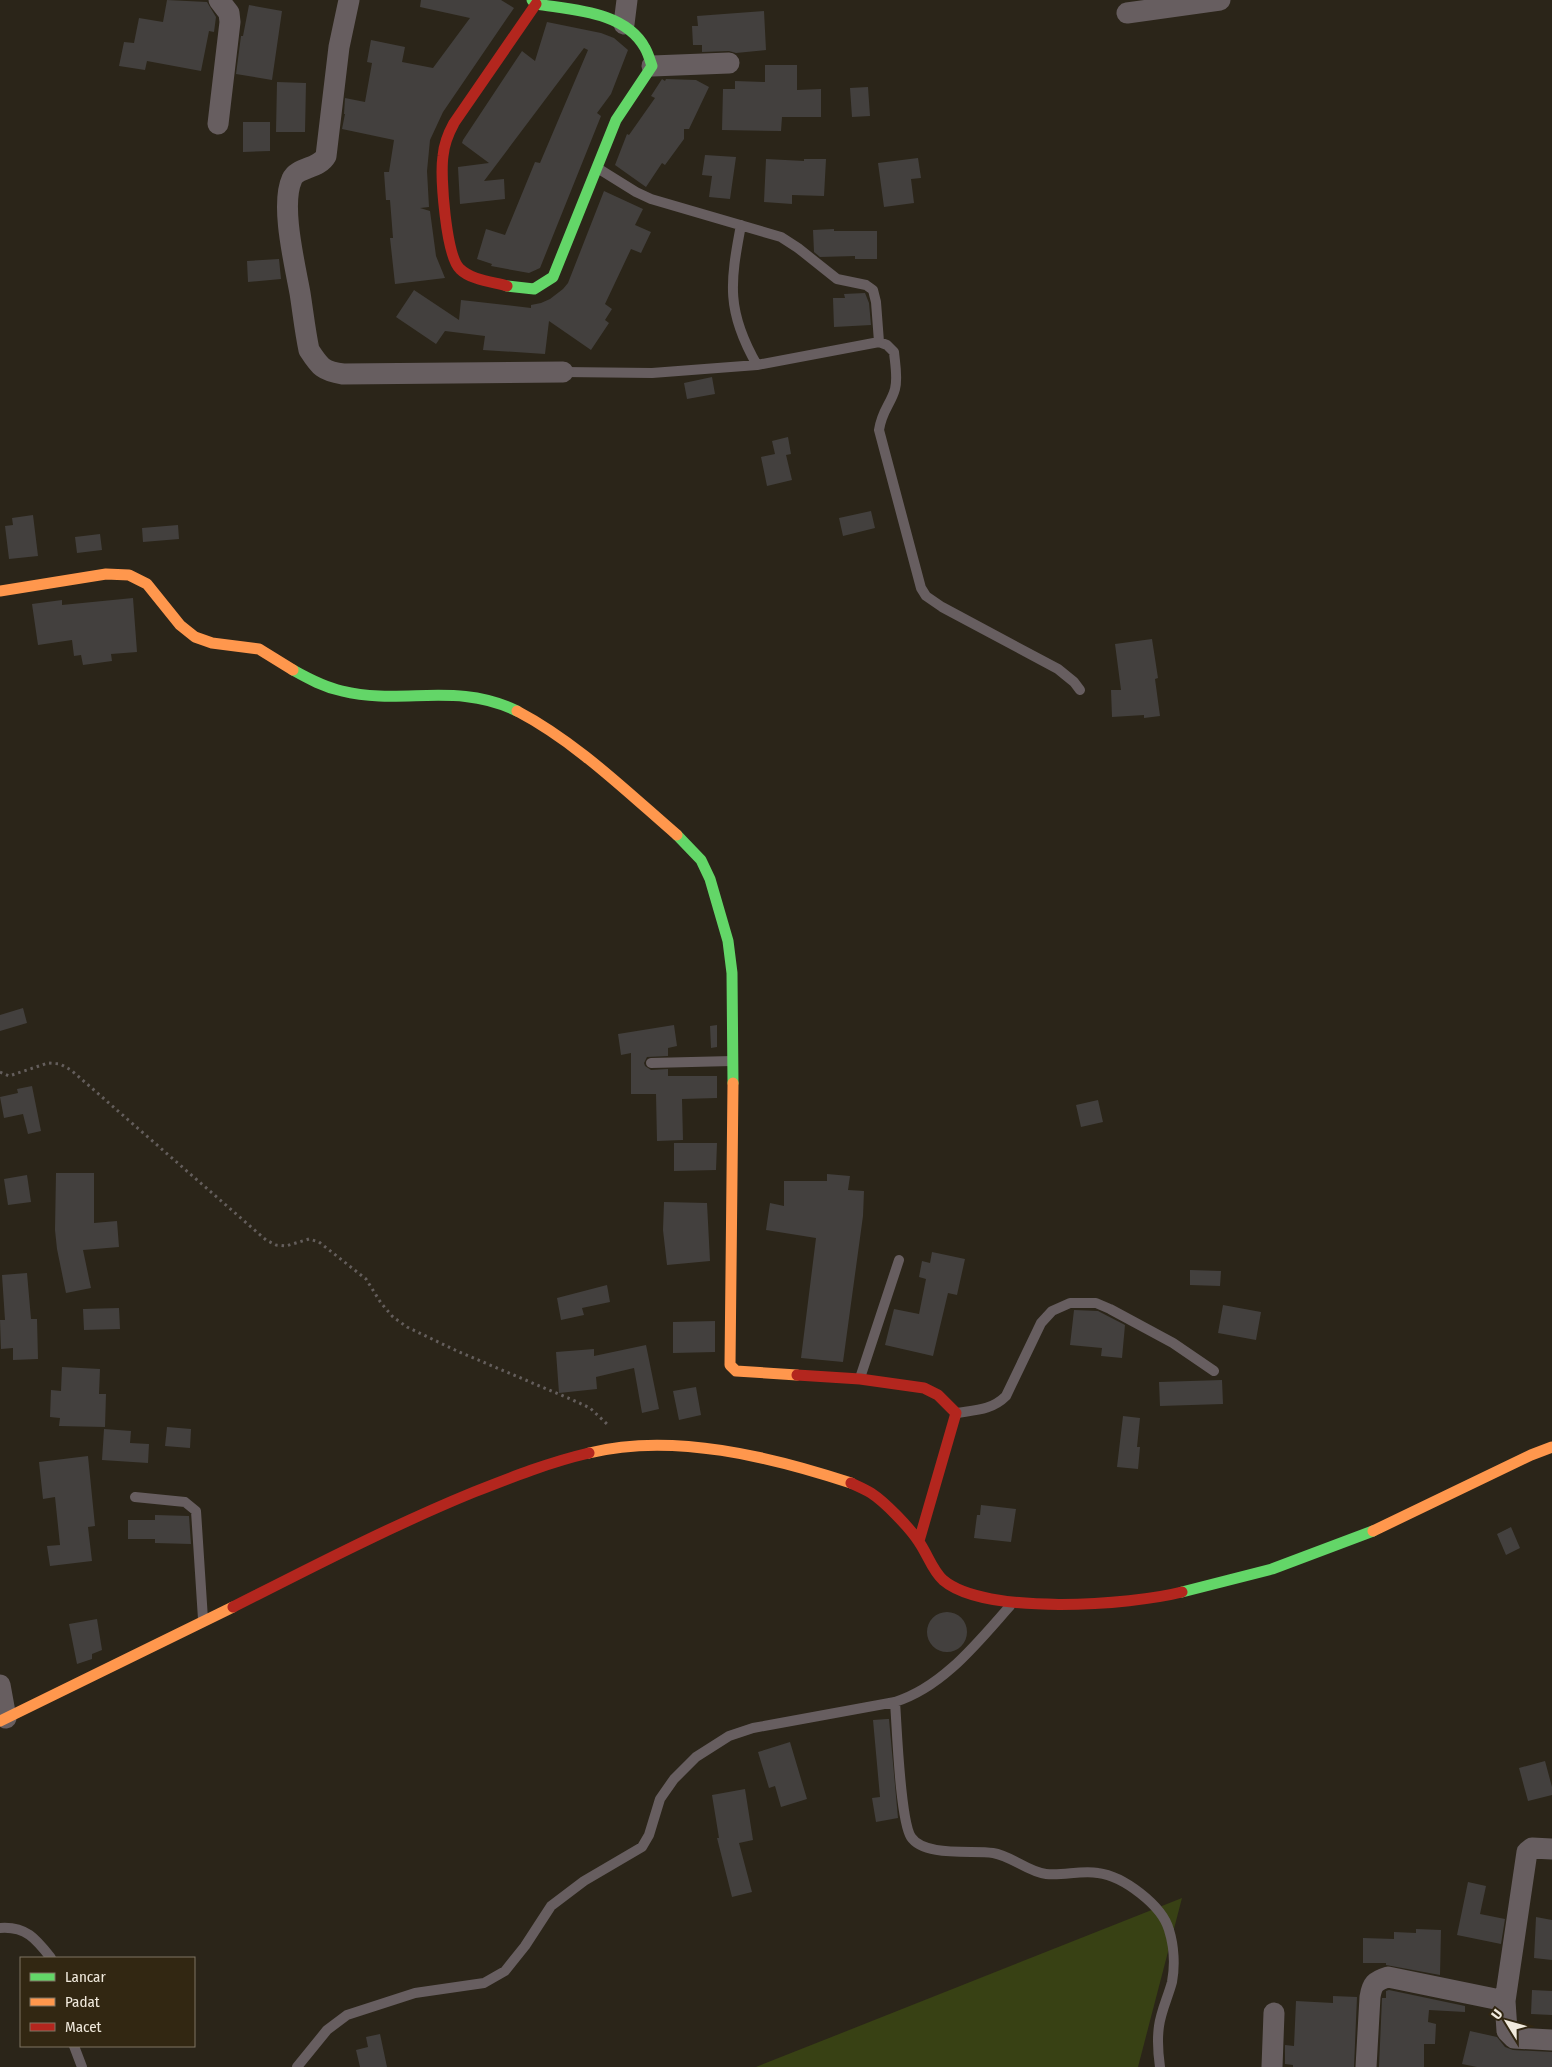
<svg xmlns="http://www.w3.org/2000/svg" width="1552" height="2067" font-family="'Fira Sans Condensed',sans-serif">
  <rect width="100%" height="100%" fill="#2b2519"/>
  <!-- green -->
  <path fill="#384114" d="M1182 1898 1138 2067H756Z"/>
  <!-- building -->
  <path fill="#43403e" d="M167 0 207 2 216 17 214 32 209 31 201 71 147 61 145 70 119 66 124 42 134 43 139 18 163 22Z
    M421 0H501L514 8 443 112 430 140 427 171 429 207 420 208 430 211 436 256 445 278 395 284 390 238H393L390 200H386L384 172H389L394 140 342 129 345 114H344L345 98 365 102 372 63 367 62 371 40 405 47 402 62 433 68 470 18 420 7Z
    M249 5 282 11 272 80 236 74 241 36H243Z
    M764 11 766 50 736 53 729 51 702 52V45H693L692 26H698L697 16Z
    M547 22 601 33 614 38 628 50 611 94 597 113 601 116 540 268 529 273 491 266 492 264 477 259 486 229 505 235 535 162 540 163 588 50 584 48 484 181 504 179 505 199 460 204 458 167 489 163 462 143 463 140 522 51 535 61Z
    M765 65H797V90L821 89V117H782L781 131 722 130 723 89H735V81L765 82Z
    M662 79 665 81 666 79 696 80 709 87 689 129H684V139L665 165 662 163 646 187 615 165 627 134 629 135 655 98 651 96Z
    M277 82 306 83 305 132H276Z
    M868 87 870 116 852 117 850 88Z
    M243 122H270V151L243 152Z
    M705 155 736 157 730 199 709 197 712 176 702 175Z
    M918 158 921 178 911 179 914 203 884 207 878 163Z
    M766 159 804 161V159H826L824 196 792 195V204L764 202Z
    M604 191 643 209 635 225 651 232 641 253 631 249 605 304 612 309 605 320 609 323 591 350 549 321 545 354 483 350 485 336 445 331 436 344 396 317 414 290 459 320 461 300 531 308V305L541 303 550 299 563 289 568 283Z
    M834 229V231H877V259H855V256L820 257 814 252 813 230Z
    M279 259 281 279 248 282 247 261Z
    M865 293 869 303 871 325 834 327 833 298H845L844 294Z
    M712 377 715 394 687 399 684 383Z
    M788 437 791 454 786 455 792 480 767 486 761 457 775 454 772 441Z
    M871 511 875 528 843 536 839 518Z
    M33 515 38 556 9 559 5 526 13 525 12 518Z
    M178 525 179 539 143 542 142 528Z
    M100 534 102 550 77 553 75 537Z
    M133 598 137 652 111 654 112 661 83 665 81 655 74 656 72 640 38 645 32 604 62 600V605Z
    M1152 639 1158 678 1155 679 1160 716 1144 718V715L1112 717 1111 690H1121L1115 644Z
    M23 1008 27 1023 0 1031V1015Z
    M674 1025 677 1046 668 1048V1056L647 1057 644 1063 645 1066 651 1070 668 1069V1076H717V1098L682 1099 683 1140 657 1141 656 1094H631V1053L621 1055 618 1034Z
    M717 1025V1047L711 1048 710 1026Z
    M32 1086 41 1131 28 1134 23 1114 4 1118 0 1097 18 1093 17 1089Z
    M1098 1100 1103 1122 1081 1127 1076 1105Z
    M674 1143H717L716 1170 674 1171Z
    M56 1173H94V1223L117 1221 119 1247 83 1250 91 1288 66 1293 57 1249 55 1230Z
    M827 1174 850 1176 848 1190 864 1191 863 1216 843 1362 801 1358 816 1238 766 1230 770 1203 784 1206V1181H827Z
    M27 1175 31 1202 8 1205 4 1179Z
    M664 1202 707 1203 710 1261 667 1265 663 1230Z
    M932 1252 965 1259 957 1295 948 1293 933 1356 885 1345 894 1309 919 1314 926 1279 919 1277 922 1261 930 1263Z
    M1190 1270 1221 1271 1220 1286 1190 1285Z
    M27 1273 31 1319H37L38 1359 13 1360V1348L1 1349 0 1320H5L2 1275Z
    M607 1285 610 1302 582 1308 584 1315 561 1320 557 1298Z
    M1223 1305 1261 1312 1256 1340 1218 1333Z
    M119 1308 120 1329 84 1330 83 1309Z
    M1074 1310 1098 1311 1125 1325 1122 1358 1101 1356 1102 1348 1070 1345Z
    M715 1321V1352L673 1353V1322Z
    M646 1345 659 1409 642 1413 634 1368 596 1377 597 1389 559 1393 556 1352 594 1349V1356Z
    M62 1367 100 1369 99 1394H106L105 1427 59 1426 60 1418 50 1417 51 1390 61 1391Z
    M1222 1380 1223 1404 1160 1406 1159 1382Z
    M696 1387 701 1415 679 1420 673 1391Z
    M1123 1416 1140 1418 1137 1447H1140L1138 1469 1117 1467Z
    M167 1427 191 1429 190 1448 165 1446Z
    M104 1429 131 1431 130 1443 149 1444 148 1463 102 1460Z
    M88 1456 95 1526 88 1527 92 1561 50 1566 47 1546 60 1545 55 1497 43 1499 39 1462Z
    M981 1505 1016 1509 1011 1542 974 1538 977 1515H980Z
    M155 1515 189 1516 191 1544 155 1543V1539H128V1520H155Z
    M1511 1527 1520 1548 1506 1555 1497 1534Z
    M927 1632a20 20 0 1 1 40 0a20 20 0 1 1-40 0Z
    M97 1619 102 1650 92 1654V1659L77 1664 69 1624Z
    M887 1719H889L898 1818 876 1822 872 1798 880 1797 873 1720Z
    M790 1742 807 1799 781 1807 775 1786 769 1788 758 1752Z
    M1545 1761 1552 1787V1795L1528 1801 1519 1768Z
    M745 1789 753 1840 739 1843 752 1892 732 1897 717 1838H719L712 1795Z
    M1468 1882 1486 1886 1480 1914 1505 1919 1501 1944 1457 1935Z
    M1536 1917 1552 1920V1960L1534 1958Z
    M1416 1929 1441 1930 1440 1975 1386 1965V1963H1363V1938L1394 1939V1932L1416 1933Z
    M1389 1990 1465 2006V2012L1429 2010 1428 2022 1436 2024 1435 2044H1424V2067H1379L1382 1998H1386V1991Z
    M1532 1990 1552 1991V2015L1531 2014Z
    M1333 1996 1357 1997 1354 2067H1293V2065L1285 2064V2045L1294 2046 1296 2001 1333 2003Z
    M1470 2031 1497 2037 1505 2047 1513 2050 1552 2052V2067H1477L1462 2064Z
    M380 2034 387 2067H360L356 2050 368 2047 366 2037Z"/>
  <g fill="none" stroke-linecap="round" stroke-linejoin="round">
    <!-- path -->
    <path stroke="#645e5c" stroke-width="3" stroke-dasharray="2.5 4" stroke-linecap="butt" d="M0 1072 9 1076 48 1063 60 1064 71 1070 266 1240 276 1245 286 1246 309 1239 319 1242 366 1279 381 1303 393 1317 407 1327 457 1351 575 1401 590 1408 608 1425"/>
    <!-- lane -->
    <path stroke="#675e60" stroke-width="10" d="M599 169 636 192 651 199 781 237 798 248 837 279 866 285 873 290 876 302 879 342 887 345 894 352C895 363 898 378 895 389 891 404 882 410 879 430L921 588 926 596 942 607 1058 669 1074 682 1080 690
      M741 225C730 283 726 311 757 365
      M563 372 652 373 757 365 879 342
      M651 1063 732 1061
      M860 1378 899 1260
      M957 1413C976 1410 992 1410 1006 1396L1041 1323 1052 1311 1070 1303H1096L1110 1309 1173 1343 1214 1371
      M135 1497 185 1502 196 1511 203 1619
      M895 1702C897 1728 900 1820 911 1837 924 1857 972 1850 993 1853 1012 1856 1028 1872 1046 1874 1063 1876 1081 1870 1098 1873 1123 1876 1162 1905 1169 1930 1174 1946 1175 1966 1172 1982 1168 1997 1161 2011 1159 2026 1157 2040 1158 2053 1160 2067
      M0 1928C26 1926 36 1939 51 1958
      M74 2046 82 2067
      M297 2067 327 2030 347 2015 415 1993 484 1983 505 1971 525 1946 551 1906 584 1881 642 1847 649 1835 660 1799 674 1779 696 1757 729 1736 753 1728 895 1702C943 1687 978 1642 1010 1606"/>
    <!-- street -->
    <path stroke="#675e60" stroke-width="21" d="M349 0 339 47 326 156C319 169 297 167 292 179 280 205 295 265 300 293 303 312 305 331 309 350 320 367 323 371 343 374L563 372
      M1127 13 1220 0
      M624 24 627 0
      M652 66 729 63
      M218 124 230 22 229 13 219 0
      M0 1685 6 1718
      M1552 1849 1532 1848 1527 1852 1505 2001 1507 2031 1514 2038 1552 2040
      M1272 2067 1274 2013
      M1366 2067 1370 1997C1372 1984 1375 1981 1388 1977L1505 2001"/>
    <!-- fast -->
    <path stroke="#63d668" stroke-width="11" d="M507 286 534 289 553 277 616 120 652 66C650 60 648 53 645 48 625 11 572 10 536 4L532 0
      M293 670C309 679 324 687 342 691 402 706 456 681 517 711
      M677 835 701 860 710 879 728 941 732 973 733 1083
      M1182 1592 1272 1569 1373 1531"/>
    <!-- slow -->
    <path stroke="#ff974d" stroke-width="11" d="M0 591 106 574 129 575 147 584 180 625 195 637 212 643 259 649 293 670
      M517 711C576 742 626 791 677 835
      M733 1083 730 1365 736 1371 797 1375
      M589 1453C672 1432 772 1457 851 1483
      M1373 1531 1531 1455 1552 1447
      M0 1721 233 1607"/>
    <!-- jam -->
    <path stroke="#b3261e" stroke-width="11" d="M507 286C493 282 471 280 460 269 446 256 440 176 443 156 444 144 448 134 454 123L536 4
      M797 1375 860 1379 924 1388 938 1395 956 1413 919 1541
      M851 1483C857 1486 865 1489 871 1493 885 1502 910 1528 919 1542 928 1555 932 1570 943 1580 985 1616 1131 1605 1182 1592
      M233 1607C312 1567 391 1526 474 1492 512 1477 550 1462 589 1453"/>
  </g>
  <!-- legend -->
  <rect x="20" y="1957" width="175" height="90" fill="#322712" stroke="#7e7563"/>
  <rect x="30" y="1973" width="25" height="8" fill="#63d668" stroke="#7e7563"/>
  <text x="65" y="1982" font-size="15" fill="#f1eadd">Lancar</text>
  <rect x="30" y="1998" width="25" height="8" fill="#ff974d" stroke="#7e7563"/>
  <text x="65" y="2007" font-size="15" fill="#f1eadd">Padat</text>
  <rect x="30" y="2023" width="25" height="8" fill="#b3261e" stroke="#7e7563"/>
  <text x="65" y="2032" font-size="15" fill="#f1eadd">Macet</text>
  <!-- north arrow -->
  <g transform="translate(1507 2022) rotate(307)" stroke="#322712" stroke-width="4" paint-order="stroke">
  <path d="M0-4L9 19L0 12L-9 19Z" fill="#f1eadd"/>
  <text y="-8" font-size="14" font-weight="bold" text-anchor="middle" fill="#f1eadd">U</text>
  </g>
</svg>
